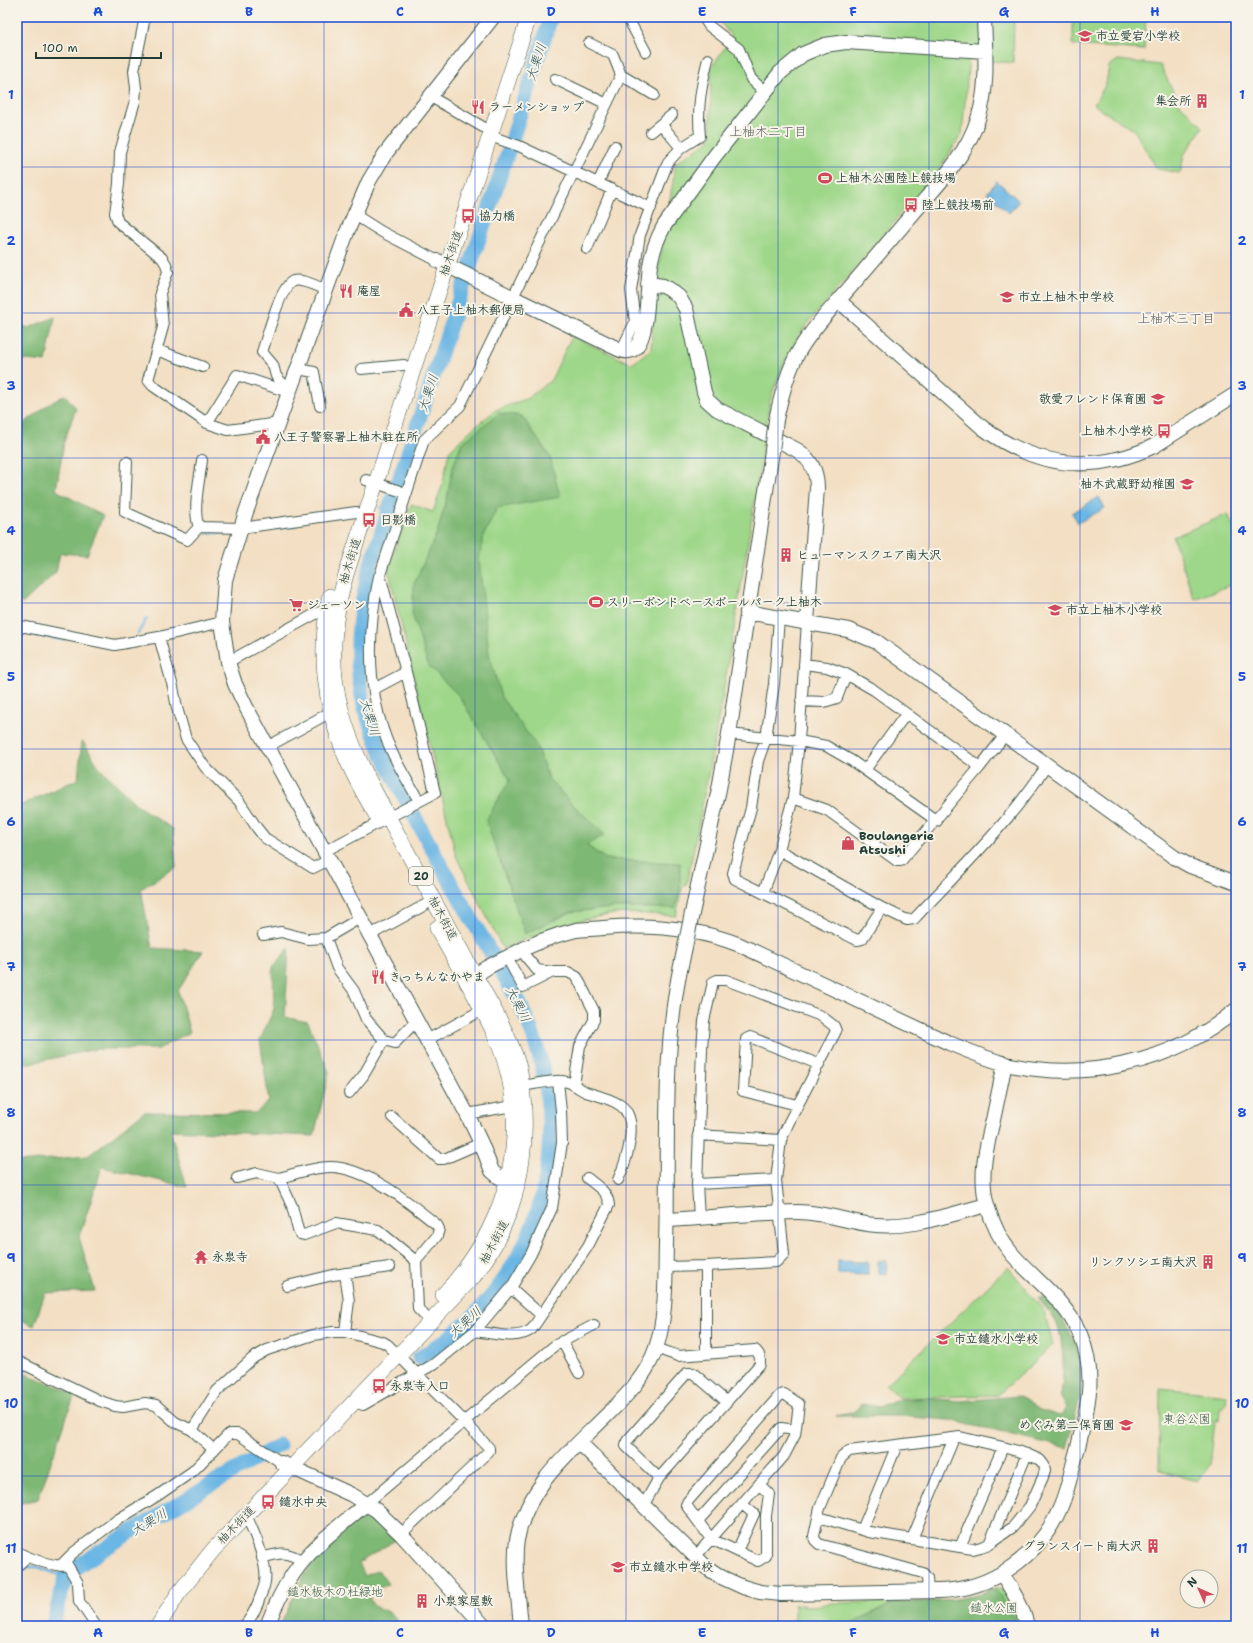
<svg xmlns="http://www.w3.org/2000/svg" width="1253" height="1643" font-family="'Shantell Sans','Klee One',sans-serif">
  <rect width="100%" height="100%" fill="#f7f3e8"/>
  <filter id="ink" filterUnits="userSpaceOnUse"><feTurbulence type="fractalNoise" baseFrequency=".025" numOctaves="2"/><feDisplacementMap in="SourceGraphic" scale="8" xChannelSelector="R" yChannelSelector="G"/><feConvolveMatrix kernelMatrix="1 2 1 2 8 2 1 2 1" color-interpolation-filters="sRGB"/></filter>
  <filter id="wash" filterUnits="userSpaceOnUse"><feTurbulence type="fractalNoise" baseFrequency=".012" numOctaves="4" result="noise"/><feDisplacementMap in="SourceGraphic" scale="16" xChannelSelector="R" yChannelSelector="G"/><feGaussianBlur stdDeviation="0.9" result="paint"/><feColorMatrix in="noise" values="0 0 0 0 0 0 0 0 0 0 0 0 0 0 0 0 0 1.4 0 .05"/><feComposite in="paint" operator="in"/></filter>
  <g filter="url(#wash)">
    <rect width="100%" height="100%" fill="#f3dfc3"/>
    <!-- green -->
    <path fill="#9ed789" stroke="#5e8a5e" d="M716 17H1014L1013 63 969 59 962 134 934 177 899 214 896 220 809 322C790 346 779 372 770 401 745 563 720 725 686 886L683 885 676 916C657 915 632 912 614 914 575 920 539 932 503 949L456 856 388 568 411 504 433 512 443 483 449 451 472 429 496 410 528 398 551 380 572 336 632 364 651 349 657 277 676 163 710 140 711 68 732 37Z
      M1073 17H1146L1144 50 1073 45Z
      M1118 60 1160 65 1179 103 1203 127 1184 155 1181 170 1179 173 1157 169 1134 130 1101 110 1094 104 1106 84 1109 66Z
      M1228 514 1236 533V583L1194 599 1173 537Z
      M1008 1267 1044 1311 1053 1345 998 1395 900 1398 886 1385Z
      M1160 1388 1227 1395 1226 1403 1220 1410 1219 1421H1215L1210 1465 1197 1481 1166 1473 1159 1469Z
      M995 1588 1007 1592 1021 1626H794V1604C806 1606 817 1607 829 1603L944 1601 973 1596Z"/>
    <!-- forest -->
    <path fill="#7eb875" stroke="#4e7a54" d="M55 317 46 362 17 359V322L28 328Z
      M65 395 76 408 64 442 56 490 103 516 87 555 60 553 56 572 22 604 17 599V429L46 406Z
      M499 413 522 416 550 457 560 497 497 508 484 535 479 559 489 654 501 697 536 745 548 778 571 803 605 835 586 845 606 859 680 863V891L675 908H614L571 912 525 934 486 820 510 780 459 696 428 665 412 613 414 584 437 533 447 498 453 467 461 444Z
      M82 740 99 767 138 806 173 829 176 867 141 889 152 948 203 951 178 991 190 1032 158 1049H96L17 1066V807L78 779Z
      M289 948 285 1017 308 1022 329 1072 314 1136 170 1130 187 1187 102 1167 79 1237 95 1291 45 1293 34 1326 17 1318V1162L88 1156 144 1112 256 1113 269 1101 260 1040 274 1009 273 967Z
      M1038 1298H1046L1062 1319 1077 1346 1081 1369V1393L1067 1448 949 1420 899 1416H836L852 1413 863 1404 879 1407 895 1400 928 1398 960 1401 1019 1396 1040 1410 1060 1416 1066 1408 1060 1398C1065 1379 1064 1342 1057 1324 1053 1315 1044 1306 1038 1298Z
      M17 1370 75 1394 38 1499 17 1504Z
      M370 1514 397 1539 359 1563 365 1576 378 1570 388 1584 369 1594C371 1611 381 1607 392 1614 396 1617 398 1623 403 1626H280L301 1581 312 1563 358 1516Z
      M995 1588 1017 1624V1626H848L857 1620 896 1602 944 1601 973 1596Z"/>
    <!-- water -->
    <path fill="#6ab6e4" stroke="#447a8c" d="M997 181 1019 201 1009 213 987 193Z
      M1099 497 1105 508 1078 523 1072 513Z
      M838 1261 868 1262V1275L838 1274Z
      M878 1261H887L886 1274 878 1273Z"/>
    <g fill="none" stroke-linecap="round" stroke-linejoin="round">
      <!-- stream -->
      <path stroke="#6ab6e4" stroke-width="2.5" d="M380 508 391 505
        M205 532 232 534
        M246 533 297 525
        M23 633 64 640
        M138 633 147 618
        M17 1574 28 1567H38L65 1577"/>
      <!-- river -->
      <path stroke="#6ab6e4" stroke-width="15" d="M419 1358C468 1329 506 1287 529 1234 556 1173 555 1101 534 1038 525 1010 508 984 494 958 463 904 431 850 403 794 388 767 374 739 365 709 352 658 358 613 371 564L509 149 551 17
        M53 1626 65 1577 81 1564 129 1533 279 1445"/>
    </g>
  </g>
  <g filter="url(#ink)">
    <g fill="none" stroke-linecap="round" stroke-linejoin="round">
      <defs>
        <path id="street" d="M145 17 134 71 136 88 135 101 120 152 119 184 115 213 118 222 162 258 166 264 168 272 160 293 163 327 148 380 153 386 207 423 228 430 279 423
          M630 17V22L646 52
          M703 17 709 26 739 49 751 79 764 91
          M621 75 654 95
          M555 79 607 104
          M431 97 483 127
          M661 124 681 148
          M651 132 672 115
          M490 136 519 146 651 208
          M598 183 615 146
          M355 215 382 232 438 261
          M587 249 612 189
          M157 350 203 367
          M621 351 635 322 631 290 640 235 668 162 681 148 700 136C697 107 701 87 708 59
          M298 369 314 372 320 406
          M361 369 404 365
          M290 392 276 376 273 365 262 352C267 338 280 286 293 281 302 278 318 287 326 290
          M207 423 237 375 288 392
          M202 460C200 478 192 511 199 527L241 528 356 512
          M127 462 125 512 187 540 199 527
          M366 480 406 493
          M379 576C367 634 366 695 391 750 399 768 410 785 419 801
          M779 618 774 684 766 738 758 761 751 808 733 873 735 879 857 940 862 939 882 908 907 920 914 919C960 870 1010 822 1047 765
          M17 632 21 626 115 645 159 637 222 622
          M159 637 173 687 177 708 186 739 205 767 239 801 257 828 265 838 313 868 329 860
          M228 662 317 613 326 611
          M374 689 406 672
          M801 701 824 702 837 698 846 674
          M729 734 799 741 826 746 852 761 937 821
          M267 747 331 712
          M980 767 1005 735
          M865 770 906 714
          M793 798 827 810 897 861H901L980 767 874 690 846 674 827 667 804 664
          M779 850 882 908
          M325 851 435 793 406 672 380 575 424 440 460 406 621 75 613 55 589 43
          M763 893 779 850 793 798 799 741 807 622
          M263 935 281 932 308 939 326 938 360 918
          M370 935 425 905
          M326 938 337 968 354 991 366 1019 384 1040 395 1043 416 1021
          M526 957 537 970 553 972H568L577 977 594 1011V1020L580 1046 574 1085
          M511 965 523 987 553 972
          M427 1040 482 1010
          M522 1086C533 1085 557 1078 567 1082 575 1084 581 1091 589 1093 600 1096 611 1099 620 1105 641 1119 626 1162 618 1180
          M349 1093 363 1076 384 1040
          M797 1105 743 1091 746 1039 750 1037 818 1064
          M467 1114 513 1106
          M392 1117 439 1159H444L481 1143
          M698 1135 781 1140
          M237 1178 257 1173 279 1178 292 1206 298 1230 300 1234 304 1235 336 1223 378 1230 416 1261 418 1309 424 1315
          M279 1178C295 1174 313 1167 330 1167 366 1167 410 1203 437 1225L439 1229 437 1236 416 1261
          M697 1184 776 1180
          M699 1218 697 1184 702 1049 704 1021 713 982 717 980H726L821 1016 834 1026 836 1031 789 1122 781 1140 776 1180 784 1254 776 1262 706 1266V1353
          M665 1267 706 1266
          M345 1273 349 1301 345 1332
          M287 1286 333 1275 390 1267
          M511 1288 541 1315
          M475 1331 511 1288 531 1254 552 1208 562 1143 561 1111 558 1081
          M562 1341 579 1373
          M17 1361 100 1401 115 1406 123 1407 145 1403 156 1405 175 1422 192 1430 214 1450
          M355 1402 363 1405 434 1364 475 1331C493 1333 518 1341 532 1329L588 1246 609 1205C608 1192 597 1186 587 1178
          M192 1430 217 1391 253 1358 267 1350 313 1335 333 1332H345L383 1342 388 1345 465 1422 489 1448V1451L401 1534
          M659 1478 626 1446 627 1441 687 1373H693L727 1402
          M366 1504 554 1346 594 1325
          M643 1506 659 1478 760 1364C760 1357 760 1354 755 1350L678 1356 656 1348
          M819 1517 869 1532 960 1547 973 1549 981 1547 989 1544 1013 1527 1030 1506 1043 1477 1045 1470 1044 1465 1040 1460 1027 1454 1003 1447 960 1437 849 1451 841 1458 820 1508 814 1536 815 1540 819 1544 923 1573 927 1578 928 1591
          M698 1521 781 1428 795 1430
          M862 1530 897 1445
          M912 1539 954 1438
          M989 1544 1027 1454
          M960 1547 1003 1447
          M737 1551 754 1514 742 1504
          M17 1552C33 1560 50 1566 68 1566L78 1583 79 1601 96 1626
          M695 1557 784 1456 795 1435 799 1404 784 1394 780 1395 688 1501 686 1505 711 1539 758 1561 766 1556V1516L769 1494 759 1484
          M262 1558C282 1552 285 1551 303 1561
          M17 1566 27 1557
          M60 1566 73 1553 117 1520 157 1496 193 1471 229 1434H238L282 1463
          M244 1626C251 1619 254 1612 258 1603 260 1596 264 1589 265 1582 268 1564 254 1532 246 1515"/>
        <path id="secondary" d="M493 17 385 154 369 181 347 232 246 512 225 580 222 622 228 662 235 684 245 705 467 1114 481 1143 492 1171 499 1177 517 1183
          M438 261 614 347C621 351 629 354 636 347 649 333 647 286 650 266 652 252 657 239 664 226L714 157 780 73 803 54 825 45 846 42 985 51
          M648 284 663 286 669 289 679 297 686 309 704 392 707 400 717 409 797 450C811 459 817 471 817 488L807 622
          M838 300 983 428C1037 468 1094 474 1154 446L1236 394
          M776 420C781 396 787 372 799 351 813 327 834 306 852 285 875 258 898 231 921 204 944 178 967 153 978 119 989 86 985 51 984 17
          M747 612 848 630 877 642 1174 857 1190 866 1236 883
          M694 904 719 789 729 734 771 458
          M467 983C478 971 493 964 508 957 529 945 551 936 576 930 584 929 594 929 603 928 650 924 696 928 740 945L949 1043C968 1051 987 1059 1006 1064 1087 1082 1172 1063 1236 1010
          M667 1220C711 1218 754 1212 798 1212 825 1212 850 1223 876 1225 914 1228 951 1214 987 1205
          M580 1443 706 1567 721 1577 743 1587 760 1592 781 1594 939 1591C992 1590 1041 1555 1061 1506 1069 1487 1072 1467 1078 1447 1088 1407 1097 1374 1080 1334 1065 1300 1035 1280 1012 1254 1000 1240 992 1222 987 1205 979 1176 986 1148 993 1120 997 1101 1001 1082 1005 1063
          M282 1463 352 1495 376 1510 401 1534 484 1626
          M1002 1574C1012 1590 1023 1607 1027 1626
          M267 1626C274 1608 282 1590 293 1574 312 1546 341 1525 366 1504
          M521 1626C519 1600 513 1565 517 1540 527 1485 571 1451 608 1414 628 1394 647 1375 656 1348 667 1315 665 1278 666 1244 669 1151 661 1052 682 961"/>
        <path id="primary" d="M330 596C318 649 324 705 345 755 354 778 367 799 379 820
          M437 928C456 963 478 998 495 1035 535 1126 510 1224 443 1295
          M158 1626 178 1594 213 1550 474 1276C511 1228 527 1170 524 1110 523 1095 522 1078 518 1064 507 1029 488 999 470 967 446 923 422 879 398 835 376 794 353 755 341 709 328 662 334 611 349 565L529 17"/>
      </defs>
      <!-- street casing -->
      <use href="#street" stroke="#3f5549" stroke-width="12"/>
      <!-- secondary casing -->
      <use href="#secondary" stroke="#3f5549" stroke-width="16"/>
      <!-- primary casing -->
      <use href="#primary" stroke="#3f5549" stroke-width="16"/>
      <!-- street -->
      <use href="#street" stroke="#fff" stroke-width="10"/>
      <!-- secondary -->
      <use href="#secondary" stroke="#fff" stroke-width="14"/>
      <!-- primary -->
      <use href="#primary" stroke="#fff" stroke-width="15"/>
      <defs>
        <path id="secondary-bridge" d="M771 458 776 420
          M682 961 694 904"/>
      </defs>
      <!-- secondary-bridge casing -->
      <use href="#secondary-bridge" stroke="#3f5549" stroke-width="16" stroke-linecap="butt"/>
      <!-- secondary-bridge -->
      <use href="#secondary-bridge" stroke="#fff" stroke-width="14"/>
    </g>
  </g>
  <!-- grid -->
  <path fill="none" stroke="#1d4ed8" stroke-width="1" stroke-opacity="0.55" d="M173 17V1626M324 17V1626M475 17V1626M626 17V1626M778 17V1626M929 17V1626M1080 17V1626M17 167H1236M17 313H1236M17 458H1236M17 603H1236M17 749H1236M17 894H1236M17 1040H1236M17 1185H1236M17 1330H1236M17 1476H1236"/>
  <!-- icons -->
  <defs>
    <symbol id="school-bare" viewBox="-9 -9 18 18"><path d="M0-5L7-2L0 1L-7-2ZM-4 1L0 2.5L4 1V4Q0 6-4 4Z" fill="#d1495b" stroke="#f7f3e8" stroke-width="2.5" paint-order="stroke"/></symbol>
    <symbol id="building-bare" viewBox="-9 -9 18 18"><path d="M-4-6H4V6H1V3H-1V6H-4ZM-2.5-4.3h1.7v1.8h-1.7ZM.8-4.3h1.7v1.8H.8ZM-2.5-1h1.7V.8h-1.7ZM.8-1h1.7V.8H.8Z" fill="#d1495b" stroke="#f7f3e8" stroke-width="2.5" paint-order="stroke"/></symbol>
    <symbol id="restaurant-bare" viewBox="-9 -9 18 18"><path d="M-5-6h1v4h1v-4h1v4h1v-4h1v5L-1.5 .5V6h-2V.5L-5-1ZM5-6V6H3V1.5H1.5Q1.5-4 5-6Z" fill="#d1495b" stroke="#f7f3e8" stroke-width="2.5" paint-order="stroke"/></symbol>
    <symbol id="stadium-bare" viewBox="-9 -9 18 18"><path d="M0-5a6.5 5 0 1 0 0 10a6.5 5 0 1 0 0-10ZM-3.5-1.8h7v3.6h-7Z" fill="#d1495b" stroke="#f7f3e8" stroke-width="2.5" paint-order="stroke"/></symbol>
    <symbol id="bus-bare" viewBox="-9 -9 18 18"><path d="M-5-6H5V4H4V6H2V4H-2V6H-4V4H-5ZM-3.5-4V0h7V-4ZM-3.5 1.2v1.5H-2V1.2ZM2 1.2v1.5H3.5V1.2Z" fill="#d1495b" stroke="#f7f3e8" stroke-width="2.5" paint-order="stroke"/></symbol>
    <symbol id="civic-bare" viewBox="-9 -9 18 18"><path d="M-.6-6.5H3V-4.5H.6V-3L4-1V1h2V6H-6V1h2V-1L-.6-3ZM-1.2 2.5V6h2.4V2.5Z" fill="#d1495b" stroke="#f7f3e8" stroke-width="2.5" paint-order="stroke"/></symbol>
    <symbol id="supermarket-bare" viewBox="-9 -9 18 18"><path d="M-6-5.5h2.5l.6 2H6L4.5 2H-2.5L-4.4-4H-6ZM-1.5 3.2a1.3 1.3 0 1 0 .1 0ZM3 3.2a1.3 1.3 0 1 0 .1 0Z" fill="#d1495b" stroke="#f7f3e8" stroke-width="2.5" paint-order="stroke"/></symbol>
    <symbol id="shop-bare" viewBox="-9 -9 18 18"><path d="M-5-2.5h2.3a2.7 3.5 0 0 1 5.4 0H5L5.5 6h-11ZM-1.5-2.5h3a1.5 2.3 0 0 0-3 0Z" fill="#d1495b" stroke="#f7f3e8" stroke-width="2.5" paint-order="stroke"/></symbol>
    <symbol id="temple-bare" viewBox="-9 -9 18 18"><path d="M0-6L5-2H3V0L6.5 2.5H4V6H1.5V3h-3V6H-4V2.5H-6.5L-3 0V-2H-5Z" fill="#d1495b" stroke="#f7f3e8" stroke-width="2.5" paint-order="stroke"/></symbol>
  </defs>
  <g fill-rule="evenodd">
    <use href="#school-bare" x="1075" y="26" width="20" height="20"/>
    <use href="#building-bare" x="1192" y="91" width="20" height="20"/>
    <use href="#restaurant-bare" x="468" y="97" width="20" height="20"/>
    <use href="#stadium-bare" x="815" y="168" width="20" height="20"/>
    <use href="#bus-bare" x="901" y="195" width="20" height="20"/>
    <use href="#bus-bare" x="458" y="206" width="20" height="20"/>
    <use href="#restaurant-bare" x="336" y="281" width="20" height="20"/>
    <use href="#school-bare" x="997" y="287" width="20" height="20"/>
    <use href="#civic-bare" x="396" y="300" width="20" height="20"/>
    <use href="#school-bare" x="1148" y="389" width="20" height="20"/>
    <use href="#bus-bare" x="1154" y="421" width="20" height="20"/>
    <use href="#civic-bare" x="253" y="427" width="20" height="20"/>
    <use href="#school-bare" x="1177" y="474" width="20" height="20"/>
    <use href="#bus-bare" x="359" y="510" width="20" height="20"/>
    <use href="#building-bare" x="776" y="545" width="20" height="20"/>
    <use href="#stadium-bare" x="586" y="592" width="20" height="20"/>
    <use href="#supermarket-bare" x="286" y="595" width="20" height="20"/>
    <use href="#school-bare" x="1045" y="600" width="20" height="20"/>
    <use href="#shop-bare" x="838" y="833" width="20" height="20"/>
    <use href="#restaurant-bare" x="368" y="967" width="20" height="20"/>
    <use href="#temple-bare" x="191" y="1247" width="20" height="20"/>
    <use href="#building-bare" x="1198" y="1252" width="20" height="20"/>
    <use href="#school-bare" x="933" y="1329" width="20" height="20"/>
    <use href="#bus-bare" x="369" y="1376" width="20" height="20"/>
    <use href="#school-bare" x="1116" y="1415" width="20" height="20"/>
    <use href="#bus-bare" x="258" y="1492" width="20" height="20"/>
    <use href="#building-bare" x="1143" y="1536" width="20" height="20"/>
    <use href="#school-bare" x="608" y="1557" width="20" height="20"/>
    <use href="#building-bare" x="412" y="1591" width="20" height="20"/>
  </g>
  <g text-anchor="middle" dominant-baseline="central" stroke-width="4" stroke-linejoin="round" paint-order="stroke">
    <!-- shield labels -->
    <rect fill="#f7f3e8" stroke="#60746a" stroke-width="1" x="409" y="867" width="24" height="18" rx="3"/>
    <g font-size="11" font-weight="bold" fill="#1f3d34">
      <text x="421" y="876">20</text>
    </g>
    <!-- poi labels -->
    <g font-size="12" font-weight="bold" fill="#1f3d34" stroke="#f7f3e8" text-anchor="start">
      <text x="1096" y="36">市立愛宕小学校</text>
      <text x="1191" y="101" text-anchor="end">集会所</text>
      <text x="489" y="107">ラーメンショップ</text>
      <text x="836" y="178">上柚木公園陸上競技場</text>
      <text x="922" y="205">陸上競技場前</text>
      <text x="479" y="216">協力橋</text>
      <text x="357" y="291">庵屋</text>
      <text x="1018" y="297">市立上柚木中学校</text>
      <text x="417" y="310">八王子上柚木郵便局</text>
      <text x="1147" y="399" text-anchor="end">敬愛フレンド保育園</text>
      <text x="1153" y="431" text-anchor="end">上柚木小学校</text>
      <text x="274" y="437">八王子警察署上柚木駐在所</text>
      <text x="1176" y="484" text-anchor="end">柚木武蔵野幼稚園</text>
      <text x="380" y="520">日影橋</text>
      <text x="797" y="555">ヒューマンスクエア南大沢</text>
      <text x="607" y="602">スリーボンドベースボールパーク上柚木</text>
      <text x="307" y="605">ジェーソン</text>
      <text x="1066" y="610">市立上柚木小学校</text>
      <text x="859" y="836">Boulangerie<tspan x="859" dy="14">Atsushi</tspan></text>
      <text x="389" y="977">きっちんなかやま</text>
      <text x="212" y="1257">永泉寺</text>
      <text x="1197" y="1262" text-anchor="end">リンクソシエ南大沢</text>
      <text x="954" y="1339">市立鑓水小学校</text>
      <text x="390" y="1386">永泉寺入口</text>
      <text x="1115" y="1425" text-anchor="end">めぐみ第二保育園</text>
      <text x="279" y="1502">鑓水中央</text>
      <text x="1142" y="1546" text-anchor="end">グランスイート南大沢</text>
      <text x="629" y="1567">市立鑓水中学校</text>
      <text x="433" y="1601">小泉家屋敷</text>
    </g>
    <!-- street labels -->
    <g font-size="12" fill="#1f3d34" stroke="#f7f3e8">
      <text transform="translate(451 253) rotate(-71)">柚木街道</text>
      <text transform="translate(350 561) rotate(-73)">柚木街道</text>
      <text transform="translate(443 918) rotate(62)">柚木街道</text>
      <text transform="translate(494 1242) rotate(-62)">柚木街道</text>
      <text transform="translate(236 1525) rotate(-46)">柚木街道</text>
    </g>
    <!-- park labels -->
    <g font-size="12" fill="#385c45" stroke="#f7f3e8">
      <text x="1187" y="1419">東谷公園</text>
      <text x="335" y="1592">鑓水板木の杜緑地</text>
      <text x="994" y="1608">鑓水公園</text>
    </g>
    <!-- water labels -->
    <g font-size="13" font-style="italic" fill="#325b60" stroke="#f7f3e8">
      <text transform="translate(536 62) rotate(-72)">大栗川</text>
      <text transform="translate(428 393) rotate(-72)">大栗川</text>
      <text transform="translate(370 717) rotate(73)">大栗川</text>
      <text transform="translate(518 1004) rotate(63)">大栗川</text>
      <text transform="translate(465 1322) rotate(-42)">大栗川</text>
      <text transform="translate(149 1522) rotate(-31)">大栗川</text>
    </g>
    <!-- neighbourhood labels -->
    <g font-size="13" fill="#5d6268" stroke="#f7f3e8">
      <text x="768" y="131">上柚木二丁目</text>
      <text x="1176" y="318">上柚木三丁目</text>
    </g>
  </g>
  <!-- margin -->
  <rect width="1253" height="1643" fill="none" stroke="#f7f3e8" stroke-width="44"/>
  <!-- north arrow -->
  <g transform="translate(1199 1589) rotate(315)"><circle r="19" fill="#f7f3e8" stroke="#a1aaa0"/>
  <path d="M0-3L7 15L0 10L-7 15Z" fill="#d1495b"/>
  <text y="-6" font-size="11" font-weight="bold" text-anchor="middle" fill="#1f3d34">N</text>
  </g>
  <!-- scale -->
  <path d="M36 52v6h125v-6" fill="none" stroke="#1f3d34" stroke-width="2"/>
  <text x="42" y="52" font-size="12" fill="#1f3d34" stroke="#f7f3e8" stroke-width="3" paint-order="stroke">100 m</text>
  <rect x="22" y="22" width="1209" height="1599" fill="none" stroke="#1d4ed8" stroke-width="1.5"/>
  <g font-size="13" text-anchor="middle" font-weight="bold" fill="#1d4ed8">
    <text x="98" y="16">A</text>
    <text x="249" y="16">B</text>
    <text x="400" y="16">C</text>
    <text x="551" y="16">D</text>
    <text x="702" y="16">E</text>
    <text x="853" y="16">F</text>
    <text x="1004" y="16">G</text>
    <text x="1155" y="16">H</text>
    <text x="11" y="99">1</text>
    <text x="1242" y="99">1</text>
    <text x="11" y="245">2</text>
    <text x="1242" y="245">2</text>
    <text x="11" y="390">3</text>
    <text x="1242" y="390">3</text>
    <text x="11" y="535">4</text>
    <text x="1242" y="535">4</text>
    <text x="11" y="681">5</text>
    <text x="1242" y="681">5</text>
    <text x="11" y="826">6</text>
    <text x="1242" y="826">6</text>
    <text x="11" y="971">7</text>
    <text x="1242" y="971">7</text>
    <text x="11" y="1117">8</text>
    <text x="1242" y="1117">8</text>
    <text x="11" y="1262">9</text>
    <text x="1242" y="1262">9</text>
    <text x="11" y="1408">10</text>
    <text x="1242" y="1408">10</text>
    <text x="11" y="1553">11</text>
    <text x="1242" y="1553">11</text>
    <text x="98" y="1637">A</text>
    <text x="249" y="1637">B</text>
    <text x="400" y="1637">C</text>
    <text x="551" y="1637">D</text>
    <text x="702" y="1637">E</text>
    <text x="853" y="1637">F</text>
    <text x="1004" y="1637">G</text>
    <text x="1155" y="1637">H</text>
  </g>
</svg>
